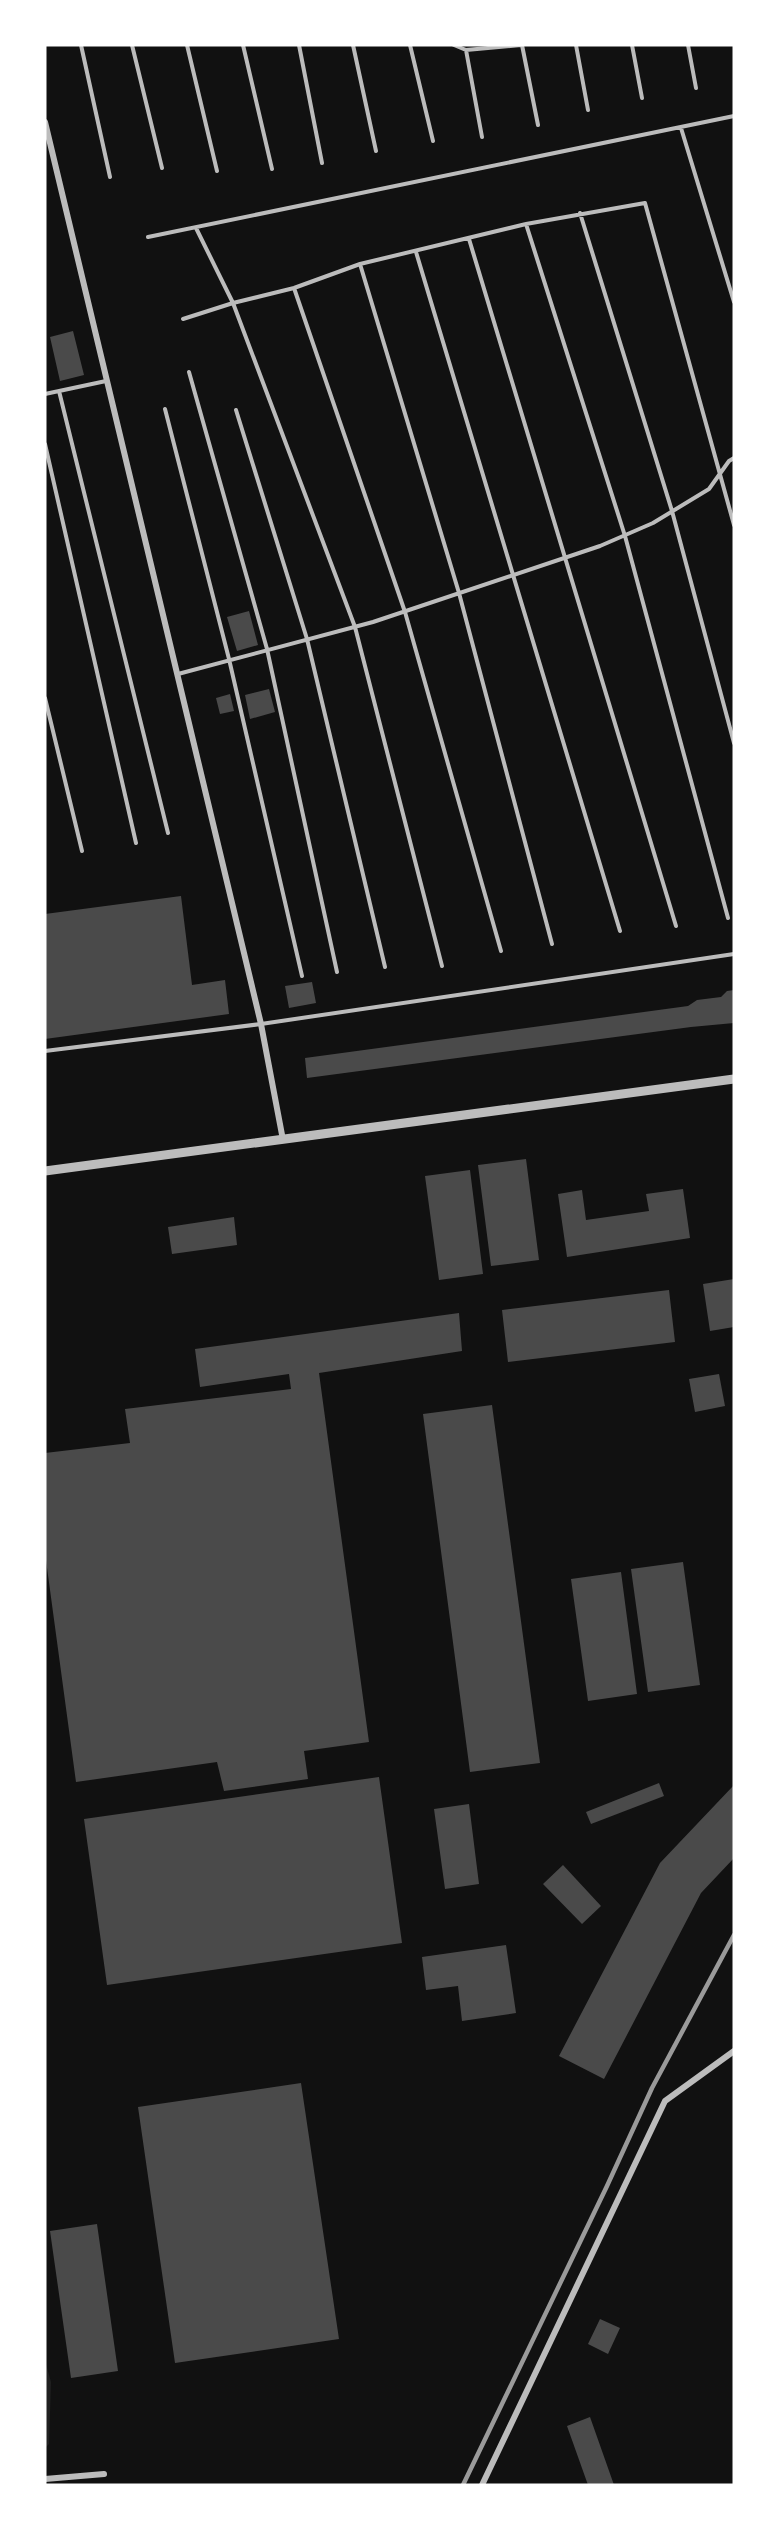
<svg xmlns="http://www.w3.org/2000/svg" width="779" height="2530" font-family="'Roboto Condensed',sans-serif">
  <rect width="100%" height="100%" fill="#111"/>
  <!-- green -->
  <path fill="#202020" d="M45 2361 51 2382 49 2444 45 2448Z"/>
  <!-- building -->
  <path fill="#4a4a4a" d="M73 331 84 375 60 381 50 337Z
    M249 611 258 645 237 651 227 617Z
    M269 689 275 712 250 719 245 695Z
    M230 694 234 711 220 714 216 698Z
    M181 896 192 985 225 980 229 1014 45 1039V914Z
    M312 982 316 1003 289 1008 285 986Z
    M734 990V1023L691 1027 307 1078 305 1058 688 1006 697 1000 721 997 727 991Z
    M526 1159 539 1260 491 1266 478 1165Z
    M470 1170 483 1274 439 1280 425 1176Z
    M683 1189 690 1238 567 1257 558 1194 582 1190 586 1220 649 1211 646 1194Z
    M234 1217 237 1245 172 1254 168 1227Z
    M734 1279V1327L710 1331 703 1284Z
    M669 1290 675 1342 508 1362 502 1310Z
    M459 1313 462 1351 319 1373 369 1742 304 1751 308 1779 224 1791 217 1762 76 1782 45 1553V1453L130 1443 125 1409 291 1389 289 1374 200 1387 195 1349Z
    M719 1374 725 1406 695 1412 689 1379Z
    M492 1405 540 1763 470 1772 423 1414Z
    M683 1562 700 1685 648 1692 631 1569Z
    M621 1572 637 1694 588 1701 571 1579Z
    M379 1777 402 1943 107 1985 84 1819Z
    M659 1783 664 1796 591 1824 586 1812Z
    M734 1785V1858L701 1893 604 2079 559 2056 660 1863Z
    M469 1804 479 1884 445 1889 434 1809Z
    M563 1865 601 1906 582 1924 543 1884Z
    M506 1945 516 2013 462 2021 458 1986 426 1990 422 1957Z
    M301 2083 339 2339 175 2363 138 2107Z
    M97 2224 118 2371 71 2378 50 2231Z
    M600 2319 620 2328 608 2354 588 2344Z
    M590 2417 614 2485H588L567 2426Z"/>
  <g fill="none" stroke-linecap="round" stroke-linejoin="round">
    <!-- service -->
    <path stroke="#bcbcbc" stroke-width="4" d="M81 45 110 177
      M132 45 162 168
      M187 45 217 171
      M243 45 272 169
      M299 45 322 163
      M353 45 376 151
      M410 45 433 141
      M454 45 466 50 521 45
      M522 45 538 125
      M576 45 588 110
      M632 45 642 98
      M688 45 696 88
      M466 50 482 137
      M681 128 734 302
      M580 213 672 511 734 743
      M526 224 625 536 728 918
      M148 237 734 116
      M469 239 676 926
      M416 252 620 931
      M360 264 459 593 552 944
      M294 288 405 612 501 951
      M183 319 233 303 196 228
      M189 372 267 649 337 972
      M59 391 168 833
      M45 394 106 381
      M165 409 229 659 302 976
      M236 410 307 639 385 967
      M45 444 136 843
      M178 674 373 622 600 546 653 523 709 489 729 461 734 458
      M45 698 82 851
      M442 966 355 627 233 303 294 288 360 264 526 224 645 203 734 525
      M45 1051 261 1024 734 954"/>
    <!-- minor -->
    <path stroke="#bcbcbc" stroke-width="6" d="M45 122 261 1024 283 1140
      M45 2479 104 2474
      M482 2485 665 2101 734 2051"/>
    <!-- tertiary -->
    <path stroke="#bcbcbc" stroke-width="9" d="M45 1171 734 1079"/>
    <!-- rail -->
    <path stroke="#9a9a9a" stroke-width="4.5" d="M463 2485 607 2186 652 2088 734 1935"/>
  </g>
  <!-- border -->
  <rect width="779" height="2530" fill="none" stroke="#ffffff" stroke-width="93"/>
</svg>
